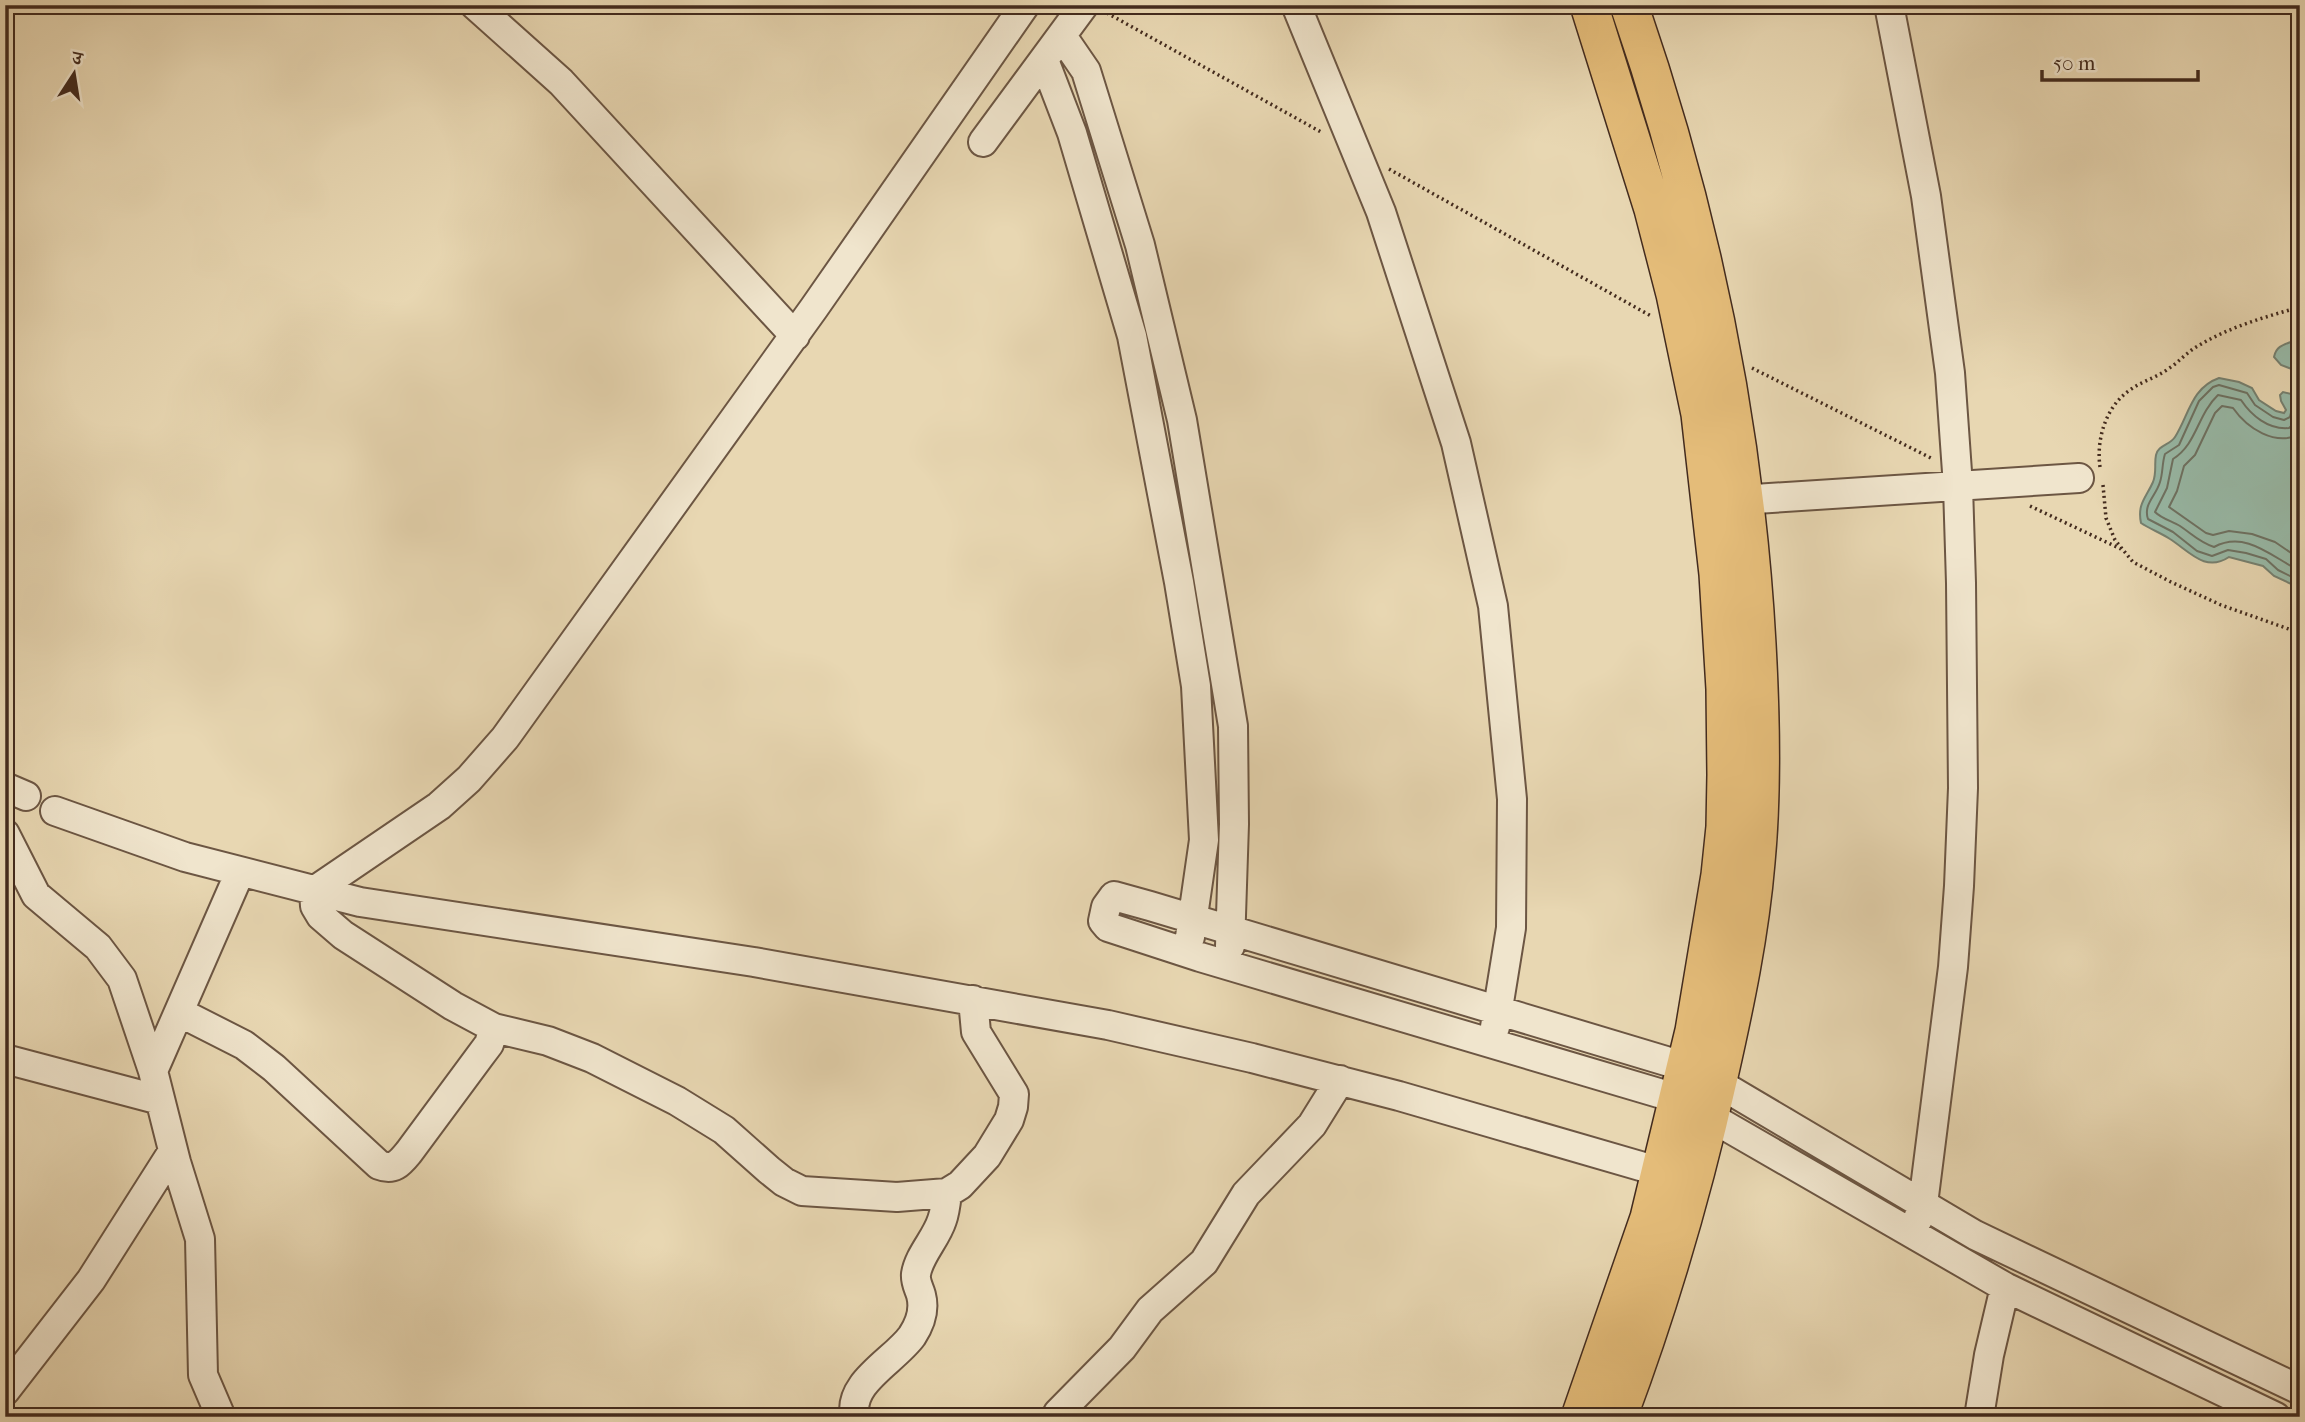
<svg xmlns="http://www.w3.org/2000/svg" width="2305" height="1422" font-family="'IM FELL French Canon','Noto Serif Devanagari',serif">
  <rect width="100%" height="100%" fill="#e8d7b2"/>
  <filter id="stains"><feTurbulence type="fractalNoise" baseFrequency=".00286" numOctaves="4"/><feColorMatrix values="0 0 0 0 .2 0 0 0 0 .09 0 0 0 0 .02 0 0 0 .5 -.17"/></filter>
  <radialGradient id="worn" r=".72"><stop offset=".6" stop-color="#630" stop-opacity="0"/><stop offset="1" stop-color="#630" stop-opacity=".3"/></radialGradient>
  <!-- water -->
  <path fill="#98baa8" stroke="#768171" stroke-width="2" d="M2291 342 2300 343V372L2281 365 2274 357C2276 347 2282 345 2291 342Z
    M2219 378 2239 382 2252 388 2259 400 2276 411 2284 413 2286 410 2281 401 2280 395 2283 392 2300 396V588L2274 576 2263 566 2229 557C2205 573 2189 551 2170 539 2161 533 2150 529 2141 523 2137 504 2146 498 2153 482 2157 472 2154 464 2156 455 2158 445 2170 445 2175 437 2189 415 2191 388 2219 378Z"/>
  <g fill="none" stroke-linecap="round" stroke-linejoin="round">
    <!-- shore -->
    <path stroke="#6e7263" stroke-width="2" d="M2300 403 2293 404 2290 417 2284 420 2273 417 2255 405 2247 393 2219 385 2213 387 2199 401 2179 445 2165 454C2162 463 2163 473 2160 482 2156 496 2143 504 2148 519L2173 532 2197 551 2212 556 2228 550 2246 553 2266 559 2278 570 2300 581
      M2300 418 2289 428C2268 430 2251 415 2241 400L2218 395C2197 415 2197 444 2173 459L2167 488 2155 512C2162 519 2172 521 2180 526 2192 534 2199 542 2214 547 2246 530 2272 557 2300 571
      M2300 434C2275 447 2247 428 2233 408L2222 406 2215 413 2195 455 2184 466 2177 491 2169 507 2206 533 2213 535 2229 531 2252 534 2275 542 2300 559"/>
    <defs>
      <path id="minor" d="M475 5 561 82 795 336
        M1296 5 1381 212 1456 443 1493 606 1512 799 1511 928 1495 1027
        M1889 5 1926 196 1950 373 1958 486 1961 583 1963 788 1959 886 1953 967 1923 1204 1918 1219
        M1062 36 1086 71 1140 245 1182 420 1233 726 1234 824 1230 946
        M1044 60 1072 133 1132 336 1179 582 1196 686 1204 840 1190 937
        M983 142 1084 5
        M1724 501 2079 478
        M5 787 26 796
        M55 811 185 857 360 902 754 962 1108 1025 1252 1058 1399 1096 1661 1172
        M5 834 36 895 98 947 122 979 153 1071 176 1162 200 1239 203 1375 221 1417
        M973 1000 976 1032 1014 1094 1013 1107 1009 1120 987 1156 960 1185 947 1193 897 1197 802 1191 784 1182 769 1170 724 1130 677 1101 592 1058 548 1041 494 1028 453 1006 343 935 321 916 315 906 314 891 439 806 469 779 505 738 814 308 1025 5
        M179 1012 244 1045 274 1068 379 1165C394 1171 400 1163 409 1152L480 1056 489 1044 494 1028
        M5 1059 160 1100
        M153 1071 240 872
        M5 1391 91 1280 173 1151
        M1058 1413 1122 1348 1150 1310 1204 1262 1246 1194 1312 1125 1340 1080
        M855 1417C847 1383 894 1361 912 1336 920 1324 925 1310 921 1295 919 1288 915 1282 916 1274 919 1255 936 1239 942 1220 945 1212 946 1202 947 1193
        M1979 1417 1989 1355 2005 1287
        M2276 1417 2005 1287 1679 1099 1200 957 1108 927 1103 921 1106 907 1114 896 1150 906 1686 1067 1718 1083 1975 1235 2300 1390"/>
      <path id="major" d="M1580 1417 1649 1218 1694 1031 1720 875 1725 827 1726 775 1725 689 1718 574 1700 414 1675 294 1653 209 1589 5
        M1618 1417C1660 1305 1693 1192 1719 1076 1735 1005 1750 934 1756 862 1763 789 1761 716 1757 644 1745 425 1701 213 1629 5"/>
    </defs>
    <!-- minor casing -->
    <use href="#minor" stroke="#6c5643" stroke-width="32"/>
    <!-- major casing -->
    <use href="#major" stroke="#432b1e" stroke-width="40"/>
    <!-- path -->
    <path stroke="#432b1e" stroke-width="3.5" stroke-dasharray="2 3.5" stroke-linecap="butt" d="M1107 13 1321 132
      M1389 169 1651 316
      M1752 368 1933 459
      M2100 467C2096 439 2106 406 2130 390 2142 381 2156 378 2168 369 2179 362 2187 352 2198 346 2229 327 2265 317 2300 307
      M2103 485 2106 518 2115 540 2133 562 2171 582 2221 605 2300 633
      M2030 506 2121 549"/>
    <!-- minor -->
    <use href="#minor" stroke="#f0e5cd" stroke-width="28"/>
    <!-- major -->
    <use href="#major" stroke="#e4bc79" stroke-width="37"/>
  </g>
  <!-- margin -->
  <rect width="2305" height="1422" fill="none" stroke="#e8d7b2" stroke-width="28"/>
  <rect x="7" y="7" width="2291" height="1408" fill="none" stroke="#432b1e" stroke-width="3.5"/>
  <rect x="14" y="14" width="2277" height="1394" fill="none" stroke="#432b1e" stroke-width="2"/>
  <!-- north arrow -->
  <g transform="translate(74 74) rotate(12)" stroke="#f0e5cd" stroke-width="5" paint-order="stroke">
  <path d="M0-5L12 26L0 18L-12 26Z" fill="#432b1e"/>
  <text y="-10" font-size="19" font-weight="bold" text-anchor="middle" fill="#432b1e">उ</text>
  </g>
  <!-- scale -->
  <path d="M2042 70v10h156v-10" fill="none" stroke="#432b1e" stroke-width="3.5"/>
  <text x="2053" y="70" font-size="21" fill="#432b1e" stroke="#f0e5cd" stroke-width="5" paint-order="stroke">50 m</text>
  <rect width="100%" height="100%" filter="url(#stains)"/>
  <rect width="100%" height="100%" fill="url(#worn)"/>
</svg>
